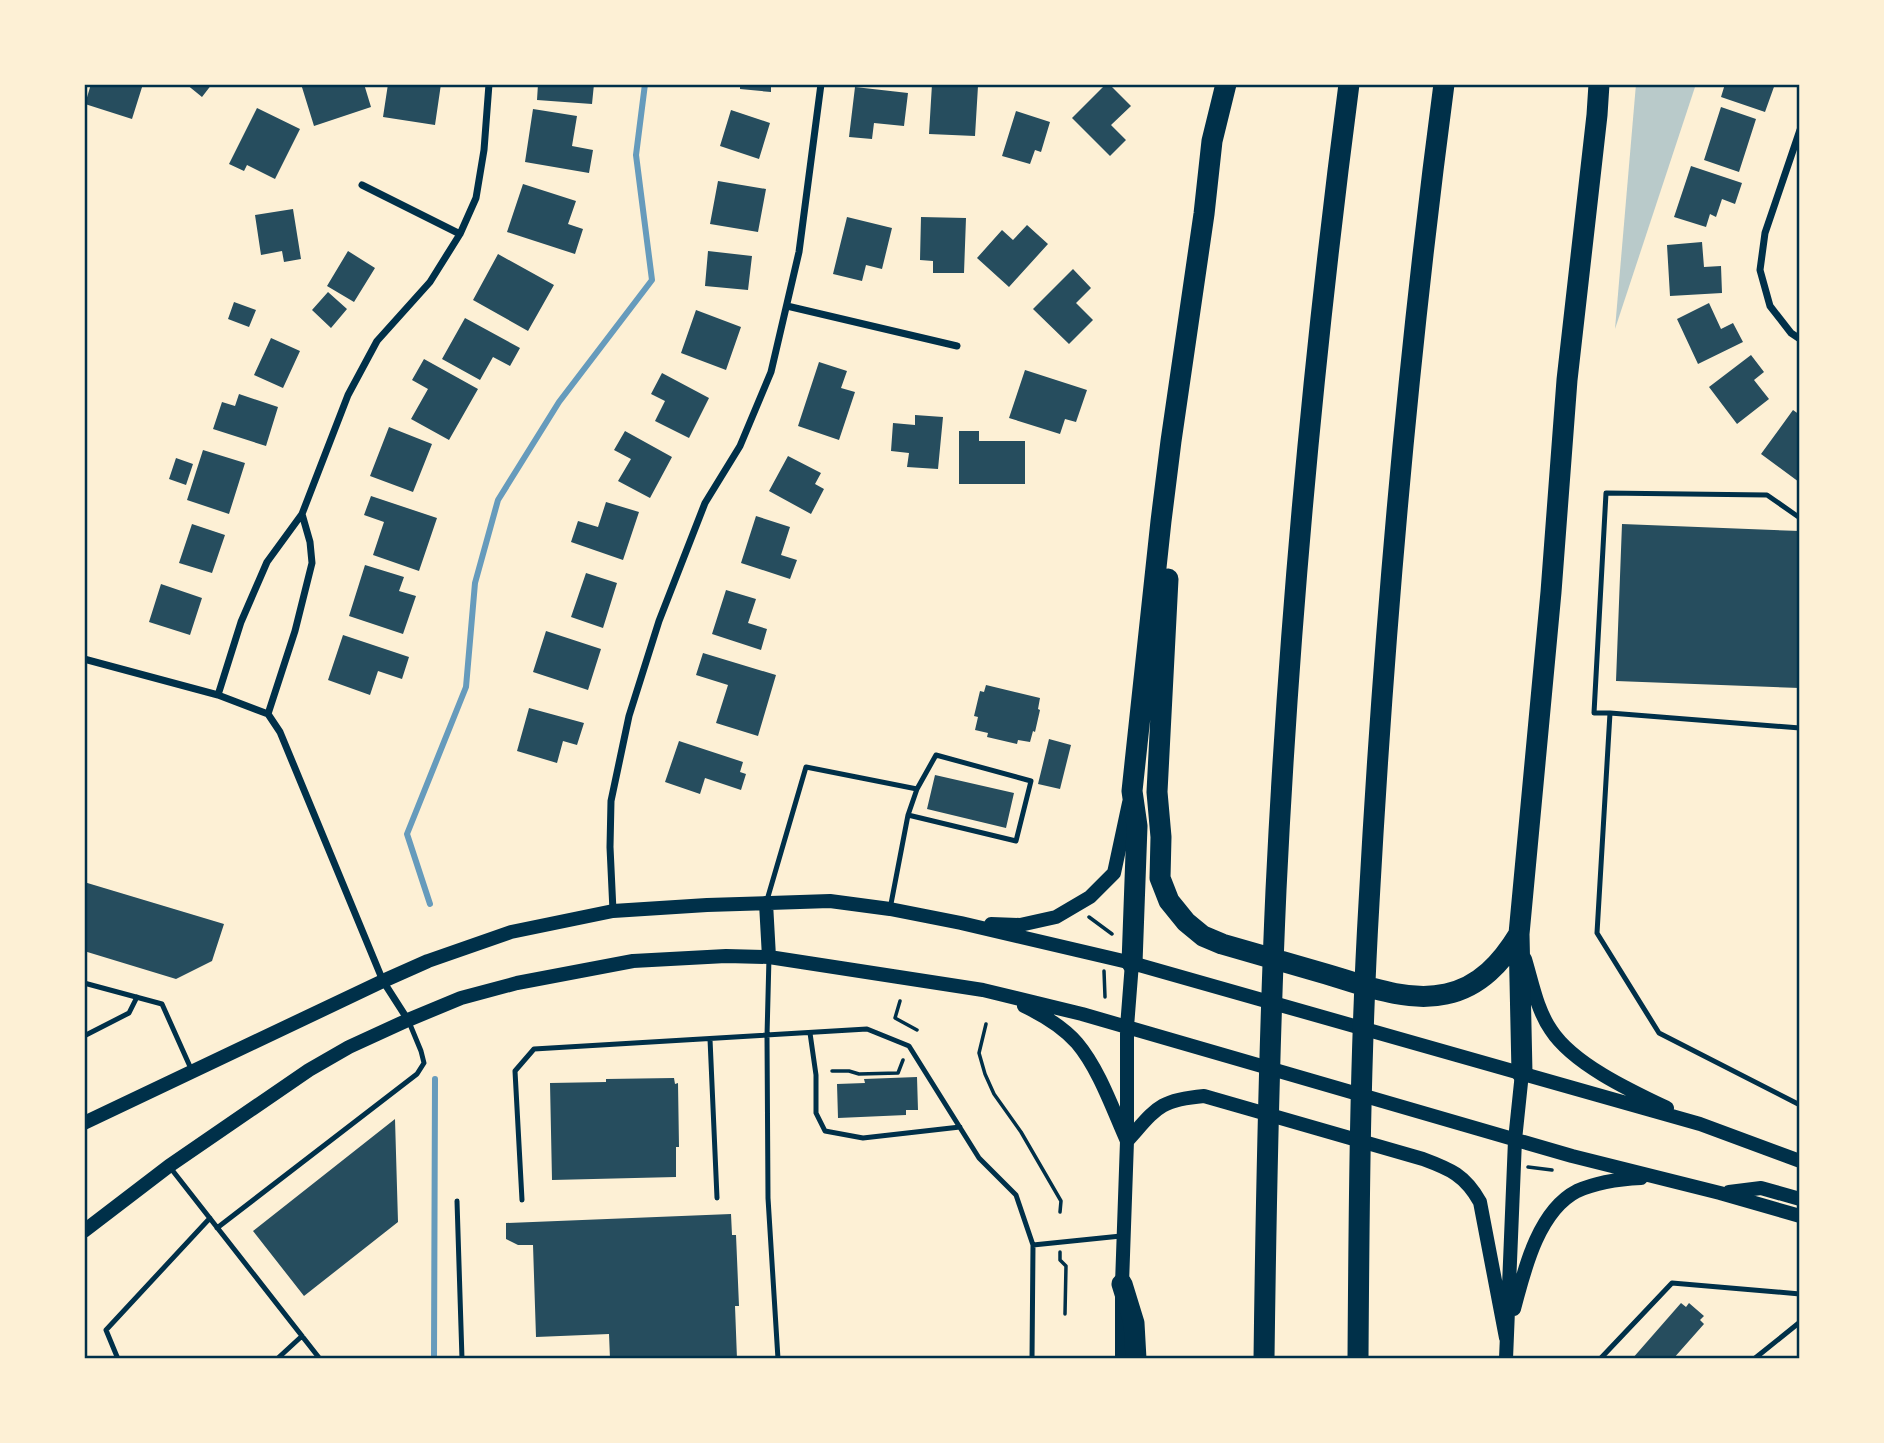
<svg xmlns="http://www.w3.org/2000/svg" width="1884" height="1443" font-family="Rubik,sans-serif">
  <rect width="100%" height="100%" fill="#fdf0d5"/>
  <!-- green -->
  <path fill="#b9caca" d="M1636 84H1696L1615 329Z"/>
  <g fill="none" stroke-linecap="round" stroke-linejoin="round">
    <!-- stream -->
    <path stroke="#669bbc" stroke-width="6" d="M430 904 407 834 466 687 475 583 498 500 559 402 652 280 636 155 645 84
      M434 1359 435 1079"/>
  </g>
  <!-- building -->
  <path fill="#264d5e" d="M91 84H143L132 119 85 104Z
    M186 84H212L202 97Z
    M301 84H364L371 107 314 126Z
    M388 84H441L435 125 383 117Z
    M538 84H594L592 104 537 100Z
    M740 84H771V92L740 89Z
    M932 84 978 86 975 136 929 134Z
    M1106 84H1109L1131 106 1111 125 1126 140 1110 156 1072 118Z
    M1725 84H1775L1765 112 1721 97Z
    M855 87 908 93 904 126 874 123 872 139 849 137Z
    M1721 107 1756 119 1739 172 1704 160Z
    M257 108 300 129 275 179 247 165 244 171 229 164Z
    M533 109 577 116 572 146 593 150 589 173 525 162Z
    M731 110 770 123 759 159 720 146Z
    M1016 111 1050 122 1041 152 1035 150 1030 164 1002 156Z
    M1691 166 1742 183 1735 204 1722 199 1716 217 1710 214 1706 227 1674 217Z
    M718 181 766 189 758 232 710 224Z
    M523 184 576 201 568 224 583 229 575 254 507 232Z
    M293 209 301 259 284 262 282 251 261 255 255 215Z
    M847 217 892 228 882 269 866 265 862 281 833 274Z
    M921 217 966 218 964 273H933V261L920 260Z
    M1027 225 1048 244 1009 287 977 258 1002 230 1013 240Z
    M1702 242 1704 267 1721 266 1722 293 1670 296 1667 245Z
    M348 251 375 268 354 302 327 286Z
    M708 251 752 256 748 290 705 286Z
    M498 254 554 285 528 331 473 300Z
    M1073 269 1091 288 1076 303 1093 320 1069 344 1033 309Z
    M328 292 347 309 331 328 312 310Z
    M234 302 256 310 249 327 228 319Z
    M1709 303 1721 329 1733 323 1743 342 1698 364 1677 319Z
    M696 310 741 327 726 370 681 353Z
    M465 318 520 348 510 366 493 357 480 380 442 359Z
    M271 338 300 351 283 388 254 375Z
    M1751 355 1764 372 1754 380 1769 399 1737 424 1709 387Z
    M424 359 478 389 449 440 411 419 428 389 412 380Z
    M819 362 847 371 841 388 855 392 839 440 798 426Z
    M1025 370 1087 390 1076 422 1065 419 1060 434 1009 418Z
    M662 373 709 398 689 438 655 421 665 401 651 394Z
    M239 394 278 407 266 446 213 429 222 402 235 406Z
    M1793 410 1800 415 1799 482 1761 454Z
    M915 415 943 417 938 469 907 467 909 453 891 451 893 423 915 425Z
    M389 427 432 444 413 492 370 476Z
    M625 431 672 457 650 498 618 481 631 459 614 450Z
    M959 431H979V441H1025V484H959Z
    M203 450 245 463 229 514 187 500Z
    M788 456 821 473 815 484 824 489 811 514 769 491Z
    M176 458 193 464 186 485 169 479Z
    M371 496 437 518 419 571 373 555 384 522 364 515Z
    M606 502 639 512 623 560 571 542 578 521 598 527Z
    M756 516 790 527 781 555 797 560 790 579 741 563Z
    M192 524 225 535 212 573 179 563Z
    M1622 524 1800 531 1798 586H1800V688L1616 681Z
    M365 565 404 577 399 591 416 596 403 634 349 616Z
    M586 573 617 583 603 628 571 617Z
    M161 584 202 598 190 635 149 622Z
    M726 590 756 599 748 623 767 629 761 650 712 634Z
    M546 631 601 649 588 690 533 672Z
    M343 635 409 657 402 679 378 671 370 695 328 680Z
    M703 653 776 675 758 736 716 723 728 685 696 675Z
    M986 685 1040 698 1038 709 1040 710 1035 732 1033 731 1030 742 1018 740 1017 744 987 737 988 733 975 730 978 717 974 716 980 691 984 692Z
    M529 708 584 723 577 745 563 741 557 763 517 751Z
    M1049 739 1071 745 1060 789 1038 784Z
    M679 741 743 762 740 772 746 774 741 790 705 778 700 794 665 782Z
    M935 775 1014 793 1006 828 927 809Z
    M84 882 224 924 212 961 176 979 84 951Z
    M917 1077 918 1110H906V1115L838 1118 837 1084 865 1083 864 1079Z
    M674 1078 675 1084 678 1083 679 1147H676V1177L552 1180 550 1083 606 1082V1079Z
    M395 1119 398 1222 304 1296 253 1231Z
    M731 1214 732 1235H736L739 1306H735L737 1359H610L609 1334 536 1337 533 1245H518L506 1239V1223Z
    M1681 1303 1686 1307 1689 1303 1704 1316 1700 1320 1704 1324 1673 1359H1632Z"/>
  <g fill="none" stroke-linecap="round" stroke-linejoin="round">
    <!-- path -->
    <path stroke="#003049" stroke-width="3.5" d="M1089 917 1112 934
      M1104 971 1105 997
      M900 1001 895 1018 917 1030
      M986 1024 979 1053 985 1074 994 1094 1021 1132 1061 1201 1060 1212
      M832 1071H849L859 1074 898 1073 903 1060
      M1528 1167 1552 1170
      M1060 1252V1260L1066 1266 1065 1314"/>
    <!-- service -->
    <path stroke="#003049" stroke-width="5" d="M1800 518 1767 495 1606 493 1594 713H1610L1597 933 1659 1033 1800 1105
      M1610 713 1800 728
      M908 815 1016 841 1031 781 936 755 917 789
      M767 900 806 767 917 789 908 815 890 909
      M769 957 767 1036 768 1198 778 1359
      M84 983 162 1004 192 1071
      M810 1033 816 1075V1113L825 1131 863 1138 960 1127
      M84 1036 129 1013 137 997
      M710 1039 717 1198
      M169 1166 320 1359
      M522 1200 515 1071 534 1049 867 1029 909 1046 979 1158 1016 1195 1033 1245 1032 1359
      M457 1201 462 1359
      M217 1228 417 1074 424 1063 421 1051 409 1022
      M1033 1245 1121 1236
      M118 1359 106 1330 210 1218
      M277 1359 302 1336
      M1600 1359 1672 1283 1800 1294
      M1754 1359 1800 1322"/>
    <!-- minor -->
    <path stroke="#003049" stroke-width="7" d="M1800 130 1765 233 1760 270 1770 306 1791 333 1800 339
      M362 185 460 234
      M787 306 957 346
      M84 659 218 695 268 714 280 732 383 981 408 1020
      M218 695 241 622 267 562 302 514 348 395 377 341 430 282 460 234 476 198 484 150 489 84
      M268 714 295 631 312 563 310 542 302 514
      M613 911 610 847 611 801 629 716 659 621 705 503 740 446 771 372 799 252 821 84"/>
    <!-- secondary -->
    <path stroke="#003049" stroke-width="14" d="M766 903 769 957
      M991 924 1020 925 1056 917 1090 897 1114 873 1129 803
      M1525 959C1532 982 1537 1010 1551 1030 1573 1064 1631 1091 1667 1108
      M1024 1006C1043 1015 1063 1027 1077 1043 1099 1069 1113 1110 1127 1141 1156 1109 1158 1100 1204 1096L1423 1159C1450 1169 1465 1175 1480 1202L1506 1338
      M84 1123 383 981 428 961 511 932 613 911 707 905 830 901 890 909 961 923 1132 963 1700 1124 1800 1161
      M1729 1192 1761 1188 1800 1199
      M84 1231 169 1166 309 1070 349 1047 408 1020 461 998 517 983 633 961 726 956 769 957 983 990 1082 1014 1572 1156 1720 1193 1800 1216
      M1514 1309C1524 1271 1538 1211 1577 1191 1597 1182 1620 1179 1641 1178
      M1122 1359V1284L1127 1141V1027L1132 963
      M1506 1359 1515 1140 1522 1073"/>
    <!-- motorway -->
    <path stroke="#003049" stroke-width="21" d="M1168 579 1157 792 1161 837 1160 878 1169 901 1186 922 1203 936 1222 944C1257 954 1291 964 1326 974 1363 985 1407 1003 1446 994 1480 987 1502 962 1519 934
      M1132 963 1137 826 1132 791 1161 521 1171 441 1204 214 1212 141 1226 84
      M1522 1073 1519 934 1551 592 1567 380 1597 115 1599 84
      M1122 1284 1134 1323 1136 1359
      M1264 1359C1266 1203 1269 1046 1276 890 1289 621 1314 351 1349 84
      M1358 1359C1359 1207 1360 1055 1369 903 1384 629 1408 356 1444 84"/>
  </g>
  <!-- border -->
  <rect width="1884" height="1443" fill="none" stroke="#fdf0d5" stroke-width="172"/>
  <rect x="86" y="86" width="1712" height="1271" fill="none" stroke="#003049" stroke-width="2.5"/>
</svg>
